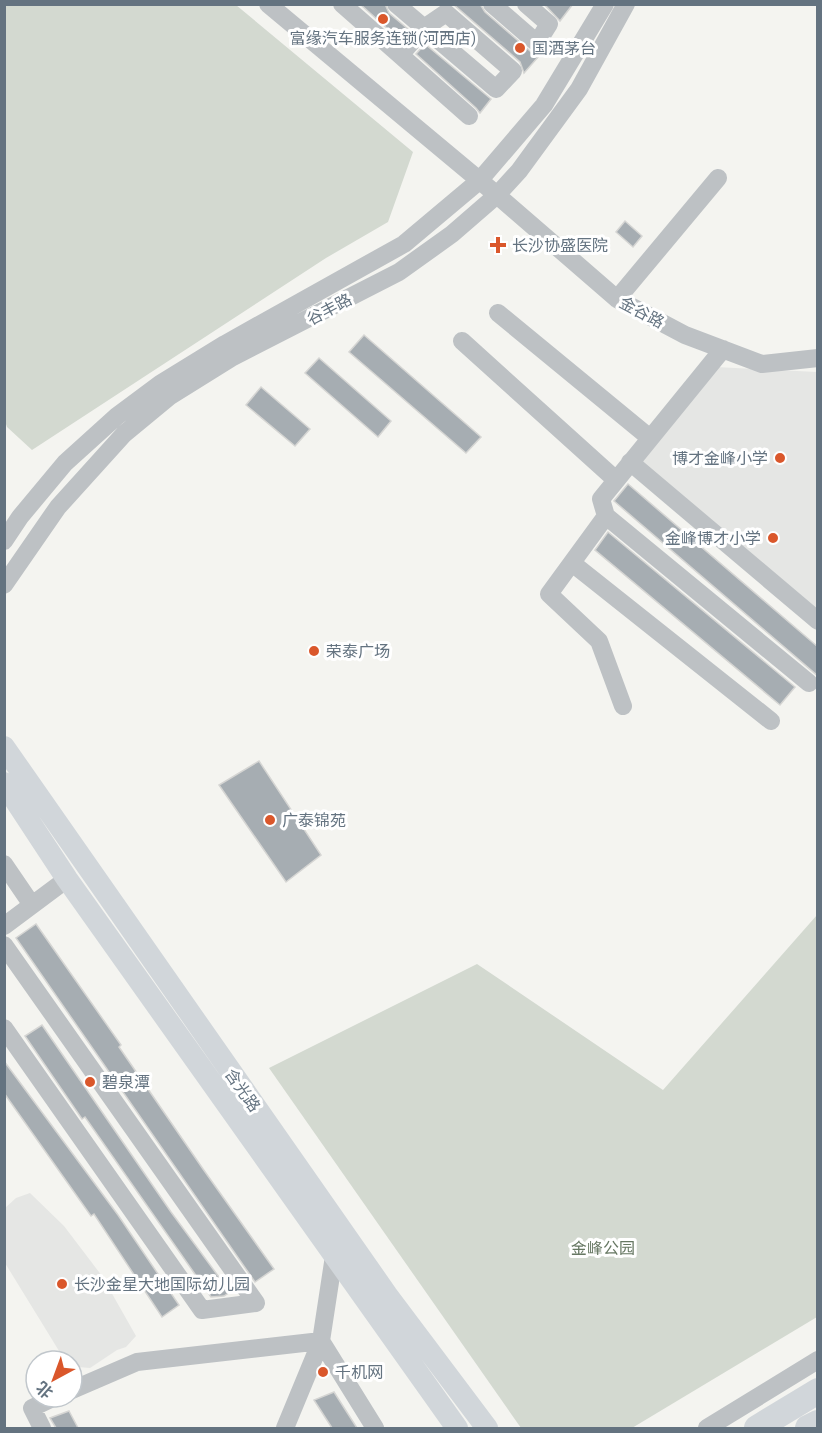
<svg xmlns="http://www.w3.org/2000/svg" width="822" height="1433" font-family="'IBM Plex Sans','Noto Sans SC',sans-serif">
  <rect width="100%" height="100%" fill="#f4f4f0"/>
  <path fill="#e5e6e4" d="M716,367L817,372V615L639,462Z
    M30,1193L64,1226L102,1276L136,1336L126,1347L117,1350L90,1368L78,1367L72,1364V1361L64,1359L5,1263V1208L16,1198Z"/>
  <path fill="#d3d9d0" d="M5,4L236,5L413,152L388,222L326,258L32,450L7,427L5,421Z
    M817,915V1317L632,1428H521L269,1068L477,964L663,1090Z"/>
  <path fill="#a6adb2" stroke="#d5d5d3" stroke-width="1.5" d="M360,4H385L389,13L408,29L399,39Z
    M453,4H480L485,12L530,51L539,56L524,73L520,62Z
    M544,4H573L560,21Z
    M425,44L491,99L480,113L476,108L416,54Z
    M625,221L642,236L633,247L616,232Z
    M364,335L481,437L466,453L349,352Z
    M319,358L391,421L378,437L305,373Z
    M261,387L310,429L295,446L246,405Z
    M628,484L818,647V676L614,501Z
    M608,532L795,687L780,705L595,550Z
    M259,761L321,855L286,882L219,785Z
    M36,924L121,1045L119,1047L203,1169L274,1269L255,1282L16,938Z
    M42,1025L171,1212L230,1292L224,1296L211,1297L85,1117L82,1119L25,1036Z
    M4,1061L118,1215L179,1305L162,1317L94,1214L91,1216L4,1093Z
    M334,1392L357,1428H332L314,1400Z
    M69,1411L78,1428H56L50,1418Z"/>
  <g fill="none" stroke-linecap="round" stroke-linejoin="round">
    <path stroke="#bdc1c4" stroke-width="18" d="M268,4L497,195L617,299L685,335L762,364L818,358
      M342,4L400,55L424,28L446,13L513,71L496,89L396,4
      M492,4L537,43L549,24L526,4
      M400,55L469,116
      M617,299L718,178
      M498,313L650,438
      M462,341L616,480
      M723,349L601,499L606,516L809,683
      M630,462L818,621
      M606,516L549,594L599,641L623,706
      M4,541L20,517L65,463L117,416L160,384L225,344L404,244L479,181L544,105L605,4
      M572,563L771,721
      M4,585L58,507L124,434L170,396L231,358L399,272L452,234L497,195L519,171L579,89L626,4
      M4,864L32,905
      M4,926L67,879
      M4,945L256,1303L202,1310L4,1028
      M321,1341L375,1428
      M72,1390L137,1362L321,1341L334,1256
      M42,1428L32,1408L55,1397
      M285,1428L321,1341
      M707,1428L818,1360"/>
    <path stroke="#d1d6da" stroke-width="22" d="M4,747L387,1295L487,1428
      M4,783L67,879L457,1428"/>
    <path stroke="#d1d6da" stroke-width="26" d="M757,1428L818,1391
      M808,1428L818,1423"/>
  </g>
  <g fill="#da572b" stroke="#fff" stroke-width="2">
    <circle cx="383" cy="19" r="6"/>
    <circle cx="520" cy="48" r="6"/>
    <path d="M495 236h6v6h6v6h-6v6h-6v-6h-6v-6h6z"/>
    <circle cx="780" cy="458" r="6"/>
    <circle cx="773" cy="538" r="6"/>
    <circle cx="314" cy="651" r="6"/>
    <circle cx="270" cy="820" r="6"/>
    <circle cx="90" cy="1082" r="6"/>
    <circle cx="62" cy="1284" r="6"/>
    <circle cx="323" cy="1372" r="6"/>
  </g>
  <g text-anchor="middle" stroke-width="6" stroke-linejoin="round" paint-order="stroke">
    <g font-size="16" fill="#647380" stroke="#fff" text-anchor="start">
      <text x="383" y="44" text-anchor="middle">富缘汽车服务连锁(河西店)</text>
      <text x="532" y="54">国酒茅台</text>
      <text x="512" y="251">长沙协盛医院</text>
      <text x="768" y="464" text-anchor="end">博才金峰小学</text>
      <text x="761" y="544" text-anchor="end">金峰博才小学</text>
      <text x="326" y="657">荣泰广场</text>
      <text x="282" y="826">广泰锦苑</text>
      <text x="102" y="1088">碧泉潭</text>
      <text x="74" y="1290">长沙金星大地国际幼儿园</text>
      <text x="335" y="1378">千机网</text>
    </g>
    <g font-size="16" fill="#647380" stroke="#fff">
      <text transform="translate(329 309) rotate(-28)" y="6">谷丰路</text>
      <text transform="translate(642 312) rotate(28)" y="6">金谷路</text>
      <text transform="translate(243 1090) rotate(55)" y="6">含光路</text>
    </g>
    <g font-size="16" fill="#677863" stroke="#fff">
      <text x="603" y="1254">金峰公园</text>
    </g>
  </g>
  <rect width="822" height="1433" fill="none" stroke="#647380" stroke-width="12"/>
  <g transform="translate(54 1379) rotate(221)"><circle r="28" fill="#ffffff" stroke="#c1c7cc" stroke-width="1.5"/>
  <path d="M0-4.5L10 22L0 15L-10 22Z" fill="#da572b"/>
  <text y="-9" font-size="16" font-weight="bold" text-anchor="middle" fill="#647380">北</text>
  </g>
</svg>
